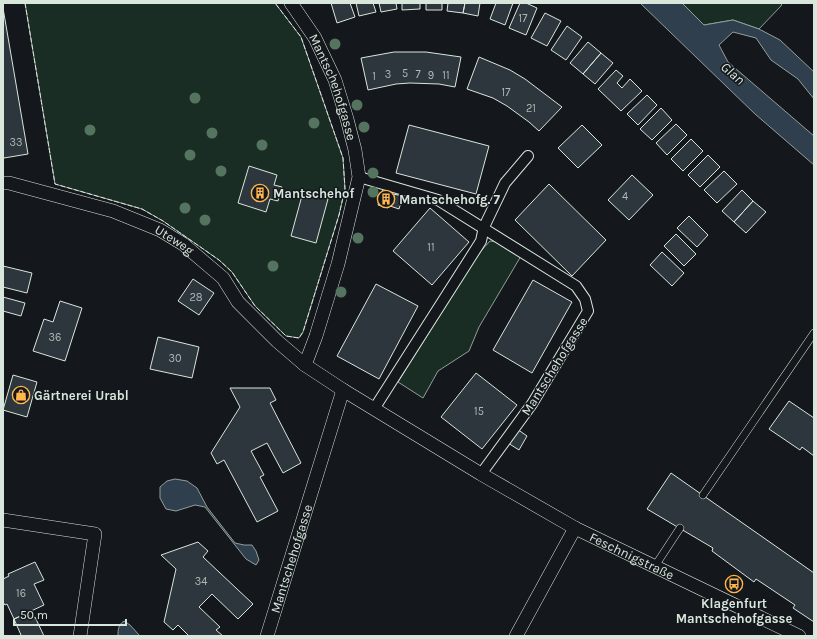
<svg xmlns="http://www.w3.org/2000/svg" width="817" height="639" font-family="Karla,sans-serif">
  <rect width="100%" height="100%" fill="#14181c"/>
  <path fill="#1a2d24" stroke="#939e99" d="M25,3H275L301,37L343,158L345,189L339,215L303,332L299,338L286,336L255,306L232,272L219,260L163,221L142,209L55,184Z
    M682,3H782L781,6L759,29L733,20L704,25Z
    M490,241L499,242L521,256L479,327L469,351L438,371L423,398L398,382L479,253Z"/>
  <path fill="#2f3f4d" stroke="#939e99" d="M640,3H682L704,25L733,20L759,29L780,40L814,72V99L798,79L771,60L756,38L733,32L719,45L728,62L814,136V165L755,114Z
    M175,479L187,481L197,488L207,507L235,543L244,545H252L256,551L259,560L256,565L246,559L205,507L195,505L176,511L166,509L160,498V487L167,481Z
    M124,621L130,625L140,636H118C118,630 118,625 124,621Z"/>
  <path fill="#2c363c" stroke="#d8e6dc" d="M331,3H350L355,17L337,23Z
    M356,3H373L376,12L359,16Z
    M379,3H396L397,9L381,12Z
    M402,3H420V9L402,10Z
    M426,3H442V10H426Z
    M448,3H465L463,13L447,11Z
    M465,3H480L478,16L463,13Z
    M496,3H513L505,25L490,19Z
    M520,3H526L537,8L526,35L509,28Z
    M3,8L28,154L4,158L3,156Z
    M545,13L561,21L547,46L531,38Z
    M567,26L582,37L566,60L551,50Z
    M588,42L601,53L583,74L570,63Z
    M394,52H426L461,57L455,87L439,84L410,83L396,84L368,90L361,58Z
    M601,53L613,63L595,84L583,74Z
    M479,57L510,70L525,79L562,107L539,131L529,122L507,106L493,98L467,89Z
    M616,70L623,76L617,83L622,88L630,79L642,91L621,111L598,89Z
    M647,95L657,105L638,125L627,114Z
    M661,108L672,120L652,140L640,129Z
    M676,124L687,135L667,155L656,143Z
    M409,125L489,146L476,194L396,173Z
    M582,125L602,145L578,168L558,148Z
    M691,139L703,151L683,171L671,159Z
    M708,155L720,167L700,187L688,175Z
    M249,166L277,175L274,185L282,187L278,201L270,199L266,212L238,203Z
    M724,171L737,184L717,203L704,190Z
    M632,175L653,195L629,220L608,200Z
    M549,184L606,240L572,276L515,220Z
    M383,189L393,192L388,208L378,205Z
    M742,190L753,201L734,222L722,211Z
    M303,192L328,199L316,243L291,236Z
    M393,194L403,196L399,209L390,206Z
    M753,201L766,212L746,233L734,222Z
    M430,208L469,242L432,285L393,251Z
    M689,216L708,235L697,247L677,228Z
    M676,234L696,254L684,266L664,246Z
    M662,252L684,273L672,286L650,265Z
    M3,266L32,273L27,293L3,287Z
    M193,279L214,293L199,315L178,301Z
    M533,280L572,302L532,373L493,350Z
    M376,284L418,306L379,379L337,356Z
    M3,297L25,303L21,316L3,311Z
    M60,301L82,308L65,361L33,351L44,319L53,322Z
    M158,337L199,347L192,378L150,369Z
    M476,373L517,405L482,449L441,417Z
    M13,375L37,382L27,417L3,410Z
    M230,388H270L276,400L270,403L301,463L283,473L267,443L251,451L264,475L260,477L278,511L257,522L224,460L217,464L211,453L240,407Z
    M789,401L814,418V456L802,447L800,450L769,429Z
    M517,429L527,436L519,450L508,443Z
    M671,473L814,573V622L793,608L795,605L756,579L754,582L712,551L713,548L647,509Z
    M198,542L208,551L203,557L253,604L238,619L212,594L199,607L220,627L216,630L223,636H189L178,625L173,630L164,622L176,569L161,555Z
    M35,562L44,580L34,584L44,605L14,619L7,604L5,605L3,602V579L9,576L8,574Z
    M28,613L31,619L35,617L44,636H19L21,635L14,619Z"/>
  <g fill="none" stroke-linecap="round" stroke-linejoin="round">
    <defs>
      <path id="service" d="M703,495L814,333
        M655,566L680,528"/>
      <path id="pedestrian" d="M359,177L438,200L576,286L585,299L588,311L532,404L481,474
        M374,409L481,241L484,227L505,183L528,156"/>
      <g id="minor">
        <path id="s1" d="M291,3L315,38L335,80L347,119L355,150L359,177L338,264L316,336L305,365"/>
        <path id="s2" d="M3,183H9L113,211L160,230L183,244L223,278L238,302L277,341L305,365L343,390L481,474L575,528L799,636"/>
        <path d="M3,520L95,534L80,636"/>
        <path id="s3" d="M267,636L343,390"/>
        <path d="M516,636L575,528"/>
      </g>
    </defs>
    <use href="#service" stroke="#d8e6dc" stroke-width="8"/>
    <use href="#pedestrian" stroke="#d8e6dc" stroke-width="12"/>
    <use href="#minor" stroke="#d8e6dc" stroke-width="14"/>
    <use href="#service" stroke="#14181c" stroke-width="7"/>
    <use href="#pedestrian" stroke="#14181c" stroke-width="10"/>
    <use href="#minor" stroke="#14181c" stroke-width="13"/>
    <path stroke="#d8e6dc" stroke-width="1" stroke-dasharray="5 2" stroke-linecap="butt" d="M25,3L55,184L142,209L163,221L219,260L232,272L255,306L286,336L299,338L303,332L339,215L345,189L343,158L301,37L275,3"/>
  </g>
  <g fill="#55745f">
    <circle cx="335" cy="44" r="5.5"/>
    <circle cx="195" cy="98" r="5.5"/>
    <circle cx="357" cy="105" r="5.5"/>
    <circle cx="314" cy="123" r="5.5"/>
    <circle cx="364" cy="127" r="5.5"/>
    <circle cx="90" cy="130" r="5.5"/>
    <circle cx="212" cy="133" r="5.5"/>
    <circle cx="262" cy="145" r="5.5"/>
    <circle cx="190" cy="155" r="5.5"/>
    <circle cx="221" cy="171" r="5.5"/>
    <circle cx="373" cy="173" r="5.5"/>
    <circle cx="373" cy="192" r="5.5"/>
    <circle cx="185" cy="208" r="5.5"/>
    <circle cx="205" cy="220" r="5.5"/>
    <circle cx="358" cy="238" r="5.5"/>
    <circle cx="273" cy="266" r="5.5"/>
    <circle cx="341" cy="292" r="5.5"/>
  </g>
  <defs>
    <symbol id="building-ring" viewBox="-11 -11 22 22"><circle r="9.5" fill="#14181c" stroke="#ffb74d" stroke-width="1.5"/><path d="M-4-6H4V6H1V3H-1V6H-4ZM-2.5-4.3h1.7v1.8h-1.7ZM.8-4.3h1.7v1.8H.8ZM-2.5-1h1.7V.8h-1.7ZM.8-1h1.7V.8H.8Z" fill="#ffb74d"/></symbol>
    <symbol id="shop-ring" viewBox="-11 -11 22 22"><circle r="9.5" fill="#14181c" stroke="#ffb74d" stroke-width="1.5"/><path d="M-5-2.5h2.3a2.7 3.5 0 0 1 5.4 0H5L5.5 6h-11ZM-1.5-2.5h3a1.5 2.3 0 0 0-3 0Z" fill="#ffb74d"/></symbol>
    <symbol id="bus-ring" viewBox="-11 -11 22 22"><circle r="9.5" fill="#14181c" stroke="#ffb74d" stroke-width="1.5"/><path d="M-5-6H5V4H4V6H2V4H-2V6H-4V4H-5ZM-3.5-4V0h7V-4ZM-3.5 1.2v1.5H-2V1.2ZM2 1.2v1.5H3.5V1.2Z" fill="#ffb74d"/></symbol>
  </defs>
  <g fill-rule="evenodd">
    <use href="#building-ring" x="250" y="183" width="20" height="20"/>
    <use href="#building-ring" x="376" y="189" width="20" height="20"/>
    <use href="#shop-ring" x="11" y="385" width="20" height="20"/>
    <use href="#bus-ring" x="724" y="574" width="20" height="20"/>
  </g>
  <g text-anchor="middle" stroke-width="3" stroke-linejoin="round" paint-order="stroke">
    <g font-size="11" fill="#adbab4">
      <text x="523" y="22">17</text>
      <text x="405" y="77">5</text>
      <text x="388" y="78">3</text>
      <text x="418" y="78">7</text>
      <text x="431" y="79">9</text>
      <text x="446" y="79">11</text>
      <text x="374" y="80">1</text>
      <text x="506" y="96">17</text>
      <text x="531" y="112">21</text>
      <text x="16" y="146">33</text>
      <text x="625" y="200">4</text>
      <text x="431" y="251">11</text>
      <text x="196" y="301">28</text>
      <text x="55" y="341">36</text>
      <text x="175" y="362">30</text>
      <text x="479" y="415">15</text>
      <text x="201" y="585">34</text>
      <text x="21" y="597">16</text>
    </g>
    <g font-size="13" fill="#d8e6dc" stroke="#14181c">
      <text dy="5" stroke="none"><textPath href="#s1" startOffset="95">Mantschehofgasse</textPath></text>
      <text dy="5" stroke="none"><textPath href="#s2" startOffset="182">Uteweg</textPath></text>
      <text transform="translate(554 366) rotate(-58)" y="5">Mantschehofgasse</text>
      <text dy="5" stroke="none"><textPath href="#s2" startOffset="743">Feschnigstraße</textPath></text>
      <text dy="5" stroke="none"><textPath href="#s3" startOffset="81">Mantschehofgasse</textPath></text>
    </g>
    <g font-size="13" font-weight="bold" fill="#d8e6dc" stroke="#14181c" text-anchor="start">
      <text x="273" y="198">Mantschehof</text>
      <text x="399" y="204">Mantschehofg. 7</text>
      <text x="34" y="400">Gärtnerei Urabl</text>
      <text x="734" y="608" text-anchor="middle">Klagenfurt<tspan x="734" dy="15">Mantschehofgasse</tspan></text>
    </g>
    <g font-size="14" font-style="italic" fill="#d8e6dc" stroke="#14181c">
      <text transform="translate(733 73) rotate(41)" y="5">Glan</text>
    </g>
  </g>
  <rect width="817" height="639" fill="none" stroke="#d8e6dc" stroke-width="8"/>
  <path d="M14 619v6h112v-6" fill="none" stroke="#d8e6dc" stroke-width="2"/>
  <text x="20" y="619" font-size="12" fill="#d8e6dc" stroke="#14181c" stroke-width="3" paint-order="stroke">50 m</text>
</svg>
